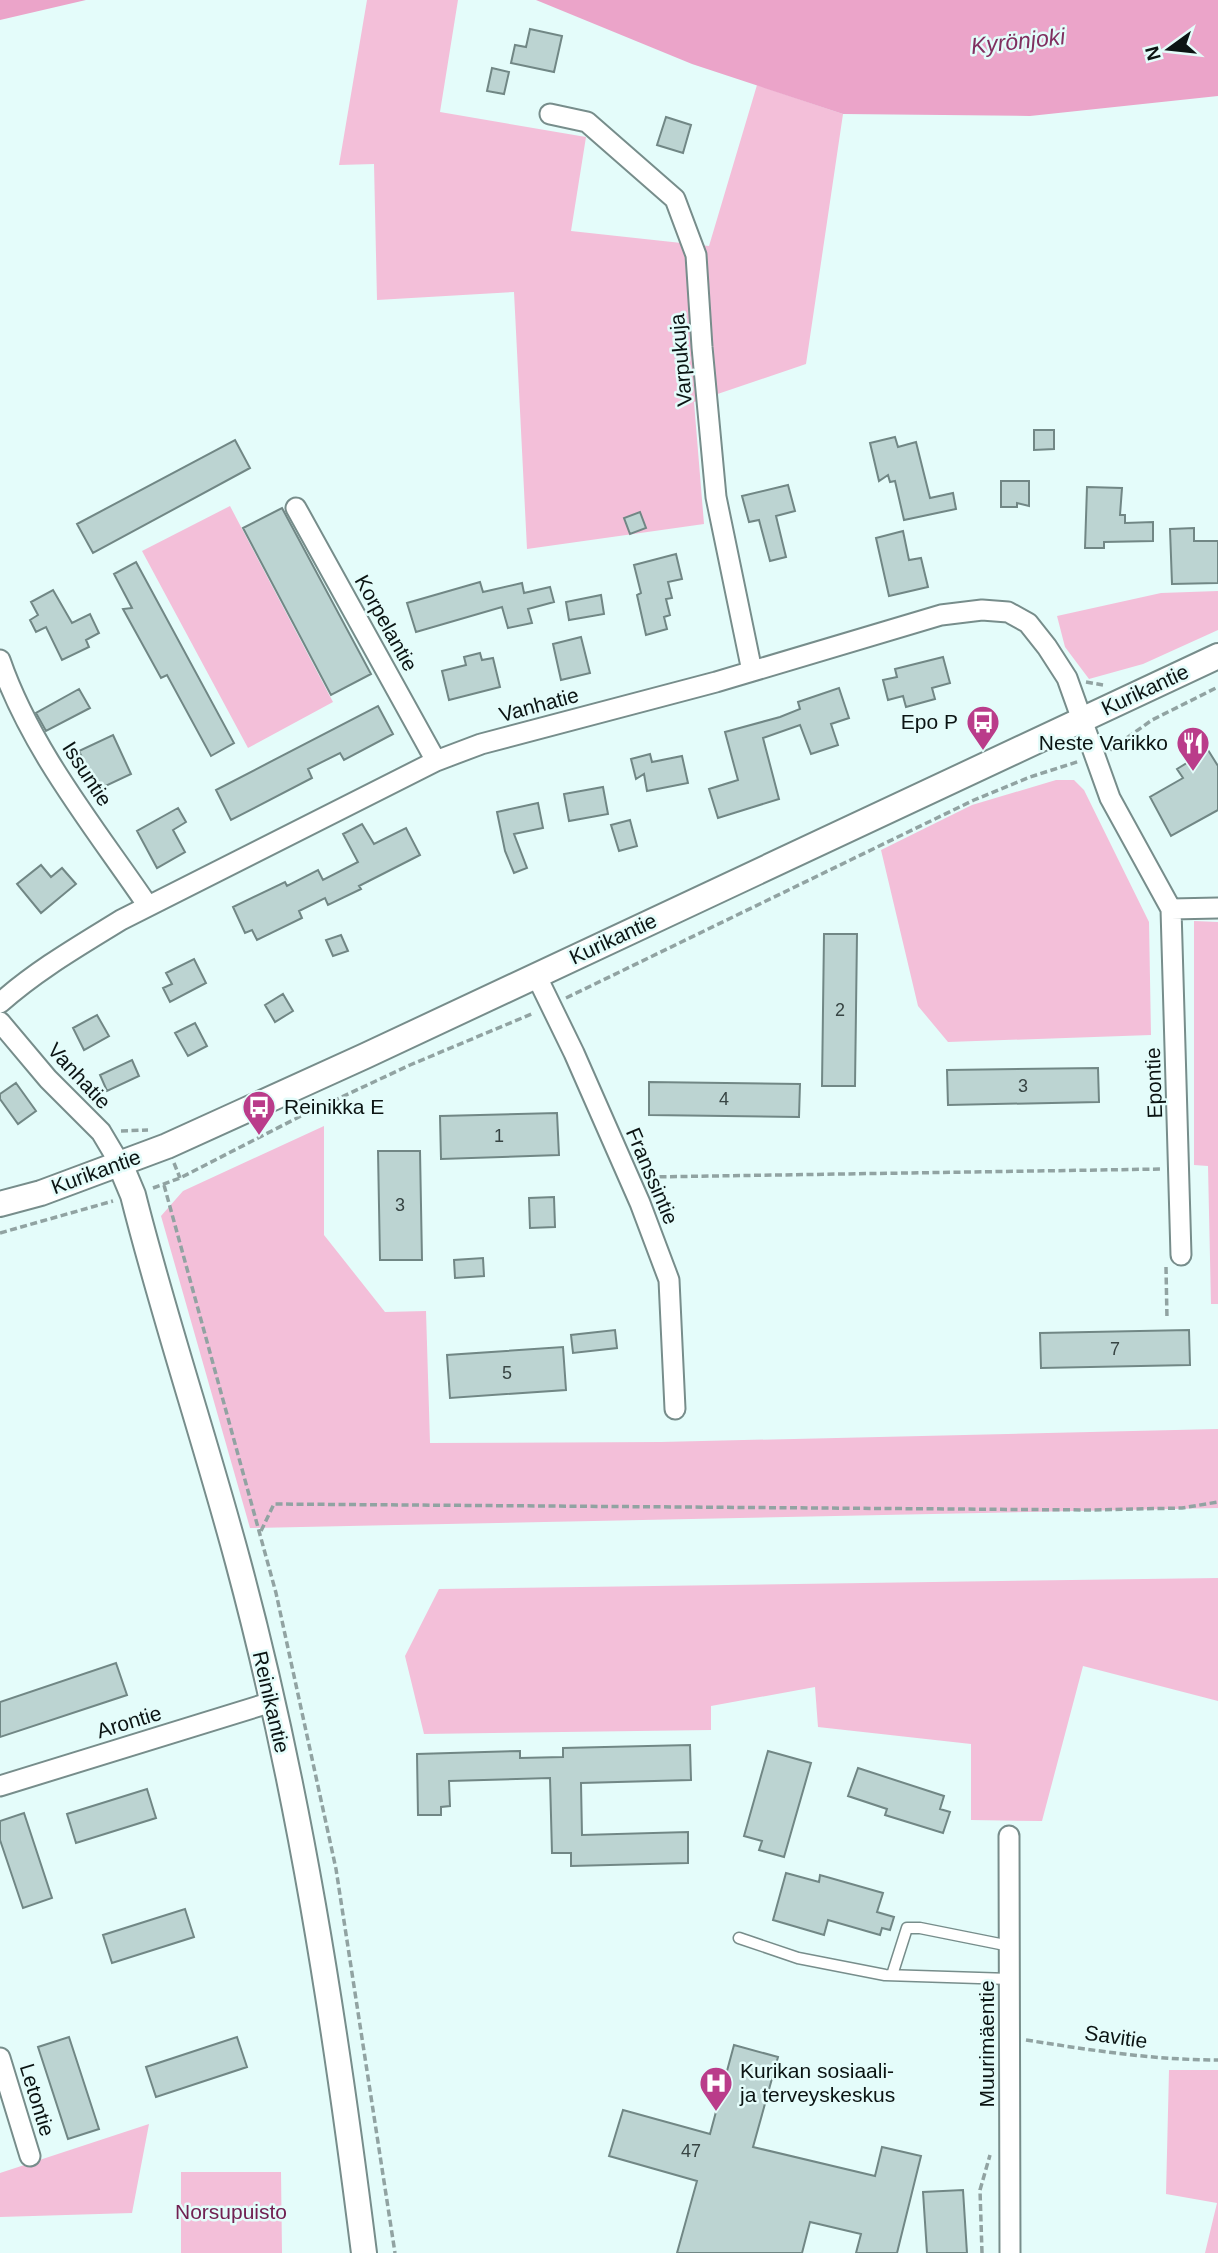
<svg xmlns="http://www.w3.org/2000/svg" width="1218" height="2253" font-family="Helvetica,sans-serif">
  <rect width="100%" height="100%" fill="#e4fcfa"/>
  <path fill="#f3bfd9" d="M367,0H458L440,112L586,137L571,231L709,246L757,85L843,114L806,364L694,402L704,524L527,549L514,292L377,300L374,164L339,165Z
    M230,506L333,702L248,748L142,551Z
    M1218,591V630L1143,664L1089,679L1065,647L1057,616L1161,593Z
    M1056,780H1074L1084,790L1149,922L1151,1035L948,1042L918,1006L881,850L972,805Z
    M1194,921L1218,922V1304H1211L1208,1166L1194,1165Z
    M324,1126V1235L385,1312L426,1311L430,1443L661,1442L1218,1429V1508L250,1528L161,1216L183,1191Z
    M1218,1578V1701L1083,1666L1042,1821L971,1820V1744L818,1727L815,1687L711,1706V1730L424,1734L405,1656L439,1589Z
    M1169,2070H1218V2253H1205L1217,2203L1166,2194Z
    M149,2124L132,2213L0,2217V2173Z
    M181,2172H281L282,2253H181Z"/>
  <path fill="#eba4c9" d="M0,0H86L0,20Z
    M536,0H1218V96L1030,116L843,114L692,64Z"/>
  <path fill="#bcd4d2" stroke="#718785" stroke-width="2" d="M530,29L562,36L554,72L511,63L515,45L526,47Z
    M492,68L509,72L504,94L487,91Z
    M666,117L691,125L683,153L657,145Z
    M1034,430H1054V449L1034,450Z
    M895,437L898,447L916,442L930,498L953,493L956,509L904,520L895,481L890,482L888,475L879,481L870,443Z
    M235,440L250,468L93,553L77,524Z
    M1001,481H1029V506L1017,503V507H1001Z
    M788,485L795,511L776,516L786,557L770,561L759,520L749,522L742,496Z
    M1087,487L1122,488L1120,515H1125V523L1153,522V541L1104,542V548H1085Z
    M282,508L371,674L331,695L243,528Z
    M640,512L646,528L630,534L624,518Z
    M1194,528V541H1218V583L1172,584L1170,529Z
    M903,531L909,560L921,558L928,587L889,596L876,538Z
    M676,554L682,579L668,582L672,598L666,599L670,615L664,617L667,629L646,635L637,595L641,593L634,565Z
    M136,562L234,743L211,756L167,675L161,678L123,609L132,608L114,574Z
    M480,582L483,592L522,583L524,593L550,587L554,602L528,609L532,623L508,628L502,607L416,632L407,603Z
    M53,590L72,623L90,614L99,633L86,640L89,647L62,660L46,627L36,632L30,620L38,615L31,602Z
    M601,595L604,614L569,620L566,602Z
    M581,637L590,673L561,680L553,644Z
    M480,653L482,660L493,658L500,687L449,700L442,671L466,665L464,657Z
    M943,657L950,683L932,688L935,699L906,707L903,696L888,700L883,680L897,677L895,669Z
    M839,688L849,718L831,724L838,745L811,754L800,725L763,738L779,799L718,818L709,789L738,780L725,732L780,717L800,709L798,702Z
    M79,689L90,708L46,731L36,713Z
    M378,706L393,734L344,760L340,753L308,769L312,778L231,820L216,790Z
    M113,735L131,774L97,790L79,751Z
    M1208,750L1218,766V810L1171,836L1150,797L1183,778L1177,769Z
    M650,754L652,762L682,756L688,783L647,791L644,774L636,779L631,759Z
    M603,787L608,814L569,821L564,794Z
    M538,803L543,828L514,834L527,868L514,873L505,851L497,812Z
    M178,808L186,822L173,830L185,852L157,868L137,831Z
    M630,820L637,846L619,851L611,825Z
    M362,824L374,844L406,828L420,855L359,886L361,889L328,905L325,898L299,911L302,918L257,940L252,930L245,933L233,907L285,882L287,886L318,870L323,880L358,862L343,834Z
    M41,865L51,877L62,868L76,884L41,913L17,884Z
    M824,934H857L855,1086H822Z
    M341,935L348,951L333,956L326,940Z
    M194,959L206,983L170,1002L163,988L172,984L166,973Z
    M283,994L293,1011L275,1022L265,1005Z
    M97,1015L109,1036L84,1050L73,1028Z
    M195,1023L207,1046L188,1056L175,1033Z
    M132,1060L139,1076L107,1091L100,1075Z
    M1098,1068L1099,1102L948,1105L947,1070Z
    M649,1082L800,1084L799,1117L649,1115Z
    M16,1083L36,1111L18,1124L0,1099V1094Z
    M557,1113L559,1155L441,1159L440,1116Z
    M378,1151H420L422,1260H380Z
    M554,1197L555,1227L530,1228L529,1198Z
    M483,1258L484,1276L455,1278L454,1260Z
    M615,1330L617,1348L573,1353L571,1335Z
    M1189,1330L1190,1365L1041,1368L1040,1333Z
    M563,1347L566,1390L450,1398L447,1355Z
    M116,1663L127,1695L0,1737V1702Z
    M690,1745L691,1780L581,1783L582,1835L688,1832V1863L571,1866V1853H552L550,1778L449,1781L450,1806L441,1807V1815H418L417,1754L520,1751V1758L563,1757V1748Z
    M768,1751L811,1763L784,1857L759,1850L762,1841L744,1836Z
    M858,1768L944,1796L940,1809L950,1812L943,1833L885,1815L887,1809L848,1796Z
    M147,1789L156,1818L76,1843L67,1814Z
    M24,1813L52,1898L23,1908L0,1840V1821Z
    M786,1873L819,1882L820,1875L883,1893L877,1912L894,1917L890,1930L882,1928L880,1935L828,1920L824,1935L773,1920Z
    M185,1909L194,1937L112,1963L103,1935Z
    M69,2037L99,2129L68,2139L38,2047Z
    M237,2037L247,2067L156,2097L146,2067Z
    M734,2045L778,2057L753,2147L875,2176L882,2147L921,2156L897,2253H856L861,2234L810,2222L802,2253H677L697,2181L609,2156L623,2110L710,2134Z
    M963,2190L967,2253H927L923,2192Z"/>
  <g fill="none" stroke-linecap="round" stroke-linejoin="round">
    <defs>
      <path id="service" d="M739,1938L798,1958L885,1975L1010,1979
        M892,1975L907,1928H920L1010,1946"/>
      <path id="minor" d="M550,114L587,122L675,199L696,255L702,347L716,497L752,671
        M296,508L436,761
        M0,660C31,750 95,828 148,906
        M1171,909L1218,908
        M536,975L574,1053L640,1203L669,1280L675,1409
        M0,1003C37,970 79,946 121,920L436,761L481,744L716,682L941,615L982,610L1008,612L1028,623L1047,647L1067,678L1110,798L1171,909L1181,1255
        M0,1022L48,1079L101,1132L120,1164
        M0,1786L272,1702
        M1009,1836L1010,2253
        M0,2058L30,2156"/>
      <path id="tertiary" d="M120,1164L133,1195C164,1318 205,1439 238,1562C299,1788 335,2021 364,2253
        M0,1204L41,1193L167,1146L365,1056L1218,656"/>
    </defs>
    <use href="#service" stroke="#778d8b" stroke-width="13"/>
    <use href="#minor" stroke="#778d8b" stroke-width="23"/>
    <use href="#tertiary" stroke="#778d8b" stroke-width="28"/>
    <path stroke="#91a3a2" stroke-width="3.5" stroke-dasharray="7 3.5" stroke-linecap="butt" d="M1086,682L1103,685
      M1110,750L1152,720L1218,687
      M566,998L974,800L1030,777L1080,761
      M121,1131L148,1130
      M174,1163L180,1178
      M649,1177L1163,1169
      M164,1185L276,1593L336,1869L395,2253
      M153,1188L180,1178L299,1117L410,1065L534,1013
      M0,1233L113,1201
      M1166,1267L1167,1319
      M261,1531L274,1504L1091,1510L1182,1508L1218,1502
      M1026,2040C1090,2050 1153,2060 1218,2060
      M982,2253L980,2190L990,2155"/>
    <use href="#service" stroke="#fff" stroke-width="10"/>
    <use href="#minor" stroke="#fff" stroke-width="19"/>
    <use href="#tertiary" stroke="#fff" stroke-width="24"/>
  </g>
  <defs>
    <symbol id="bus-pin" viewBox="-11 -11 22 30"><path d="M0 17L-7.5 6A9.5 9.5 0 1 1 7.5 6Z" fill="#ba3c8a" stroke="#e4fcfa"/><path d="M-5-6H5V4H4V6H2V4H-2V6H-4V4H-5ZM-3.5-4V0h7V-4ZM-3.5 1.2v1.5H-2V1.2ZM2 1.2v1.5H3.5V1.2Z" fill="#fff"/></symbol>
    <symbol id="restaurant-pin" viewBox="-11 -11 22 30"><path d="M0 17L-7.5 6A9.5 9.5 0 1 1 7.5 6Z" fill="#ba3c8a" stroke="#e4fcfa"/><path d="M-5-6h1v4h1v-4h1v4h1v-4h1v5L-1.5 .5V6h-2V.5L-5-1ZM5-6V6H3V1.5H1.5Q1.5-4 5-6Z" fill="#fff"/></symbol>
    <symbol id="hospital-pin" viewBox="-11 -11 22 30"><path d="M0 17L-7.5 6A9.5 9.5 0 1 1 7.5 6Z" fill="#ba3c8a" stroke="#e4fcfa"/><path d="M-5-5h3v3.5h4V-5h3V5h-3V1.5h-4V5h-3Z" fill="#fff"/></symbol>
  </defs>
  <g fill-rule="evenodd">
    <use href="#bus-pin" x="964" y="703" width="38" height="52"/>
    <use href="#restaurant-pin" x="1174" y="724" width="38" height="52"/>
    <use href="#bus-pin" x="240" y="1088" width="38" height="52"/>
    <use href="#hospital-pin" x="697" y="2064" width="38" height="52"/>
  </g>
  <g text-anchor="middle" stroke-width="5" stroke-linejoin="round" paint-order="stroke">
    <g font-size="18" fill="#374443">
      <text x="840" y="1016">2</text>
      <text x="1023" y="1092">3</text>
      <text x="724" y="1105">4</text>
      <text x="499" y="1142">1</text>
      <text x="400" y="1211">3</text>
      <text x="1115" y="1355">7</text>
      <text x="507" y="1379">5</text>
      <text x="691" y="2157">47</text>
    </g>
    <g font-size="21" fill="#0b1413" stroke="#e4fcfa">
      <text transform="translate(681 360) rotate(-95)" y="7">Varpukuja</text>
      <text transform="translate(386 623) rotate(61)" y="7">Korpelantie</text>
      <text transform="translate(1145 690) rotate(-25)" y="7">Kurikantie</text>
      <text transform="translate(539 705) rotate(-15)" y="7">Vanhatie</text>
      <text transform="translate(87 774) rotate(57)" y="7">Issuntie</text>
      <text transform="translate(613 939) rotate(-25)" y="7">Kurikantie</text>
      <text transform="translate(79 1076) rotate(47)" y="7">Vanhatie</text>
      <text transform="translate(1154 1083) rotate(-92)" y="7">Epontie</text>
      <text transform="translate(96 1172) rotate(-20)" y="7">Kurikantie</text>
      <text transform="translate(652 1176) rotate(67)" y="7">Franssintie</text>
      <text transform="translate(271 1702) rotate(77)" y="7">Reinikantie</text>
      <text transform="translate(129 1722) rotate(-17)" y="7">Arontie</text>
      <text transform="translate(1116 2037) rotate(8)" y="7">Savitie</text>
      <text transform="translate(987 2044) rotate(-90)" y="7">Muurimäentie</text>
      <text transform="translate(37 2100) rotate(73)" y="7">Letontie</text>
    </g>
    <g font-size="21" fill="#0b1413" stroke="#e4fcfa" text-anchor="end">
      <text x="958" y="729">Epo P</text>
      <text x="1168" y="750">Neste Varikko</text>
      <text x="284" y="1114" text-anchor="start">Reinikka E</text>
      <text x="740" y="2078" text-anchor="start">Kurikan sosiaali-<tspan x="740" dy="24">ja terveyskeskus</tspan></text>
    </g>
    <g font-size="21" fill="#712052" stroke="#e4fcfa">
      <text x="231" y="2219">Norsupuisto</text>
    </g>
    <g font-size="23" font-style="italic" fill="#802f60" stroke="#e4fcfa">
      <text transform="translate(1018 41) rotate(-6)" y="8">Kyrönjoki</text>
    </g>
  </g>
  <g transform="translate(1169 49) rotate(255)" stroke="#e4fcfa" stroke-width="5" paint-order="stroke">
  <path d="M0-5L12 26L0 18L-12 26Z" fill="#0b1413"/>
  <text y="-10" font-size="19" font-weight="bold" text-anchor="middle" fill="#0b1413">N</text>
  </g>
</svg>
